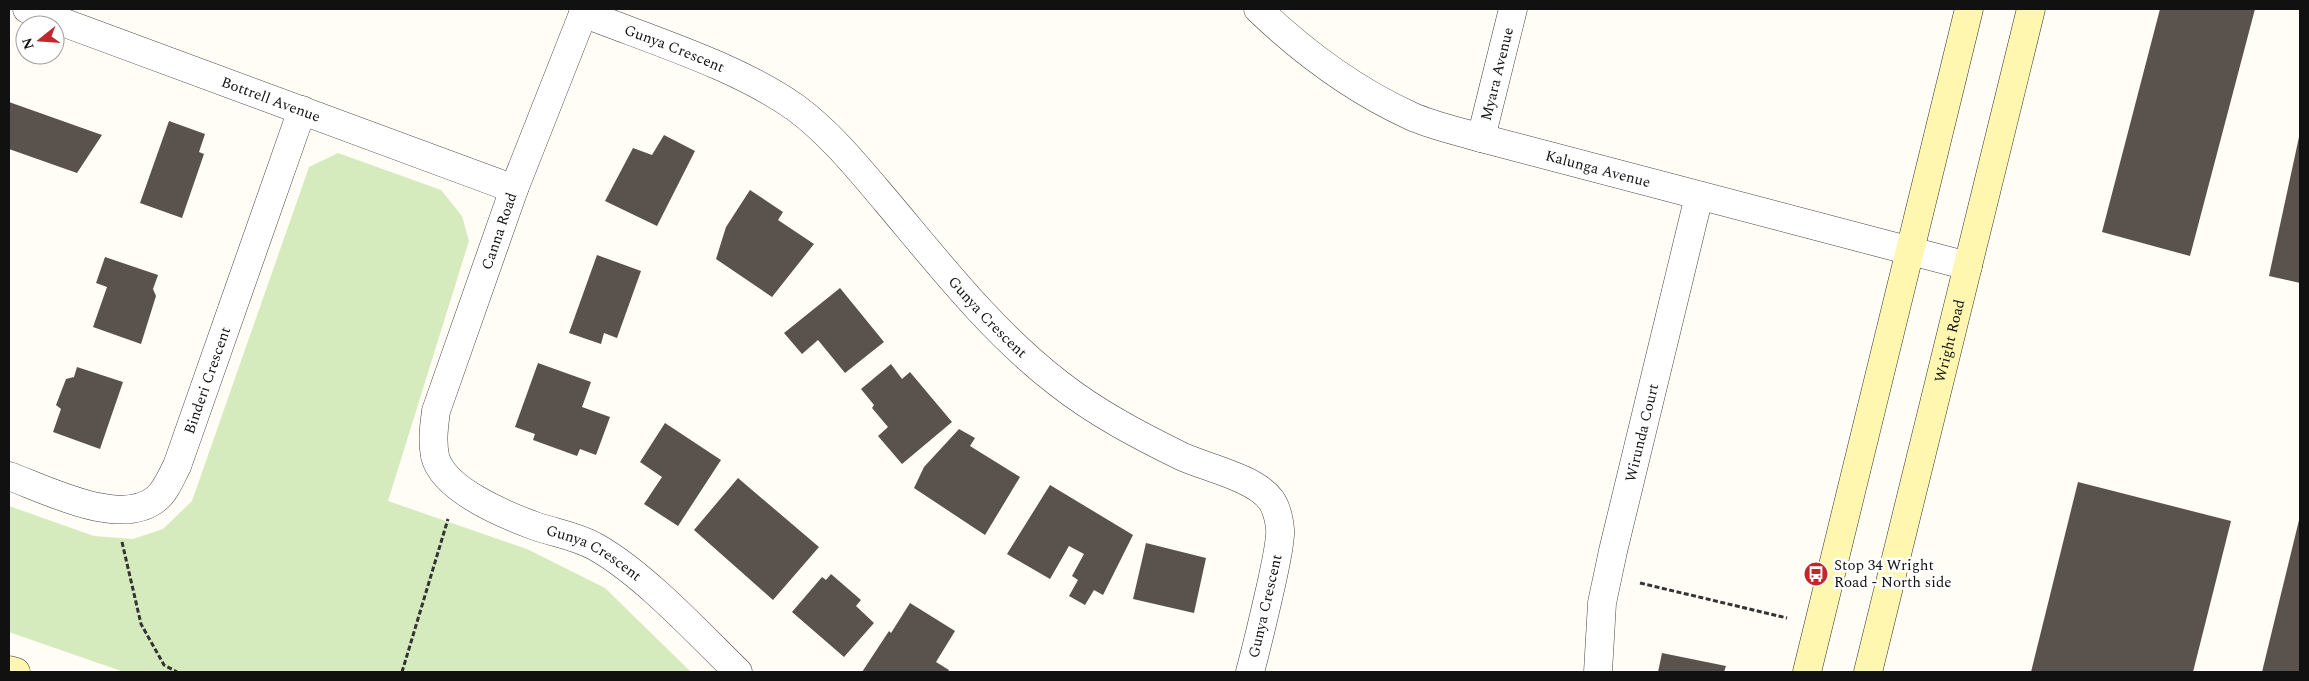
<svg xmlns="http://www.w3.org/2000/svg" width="2309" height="681" font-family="Spectral,serif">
  <rect width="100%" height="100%" fill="#fffdf5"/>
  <path fill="#d5ebbd" d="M338,153L441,190L462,216L469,241L388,501L527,549L605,588L691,672H124L9,632V506L94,536L133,539L163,529L192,501L309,167Z"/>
  <path fill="#5a524d" d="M2160,9H2255L2190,256L2102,232Z
    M9,102L102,135L77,173L9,149Z
    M169,121L205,134L199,152L204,154L182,218L140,203Z
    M664,135L695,151L657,226L605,201L633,148L652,155Z
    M2299,137H2300V283L2269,276Z
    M750,190L783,212L778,220L814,244L772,297L716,259L726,227Z
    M597,255L641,271L617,338L604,333L601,344L569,333Z
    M105,257L158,275L153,289L156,296L141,344L93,327L107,287L96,283Z
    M840,288L884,342L845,373L818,340L802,354L784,333Z
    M538,363L591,382L582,407L610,417L596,455L580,449L577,456L533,440L535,434L515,427Z
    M891,364L902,379L910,372L952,422L902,464L878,436L888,427L872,408L874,405L861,389Z
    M77,367L123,382L100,449L53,432L61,409L56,405L66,379L74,377Z
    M665,423L721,460L678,526L644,504L662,477L640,462Z
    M959,429L975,438L970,446L1020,477L985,535L914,488L924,467Z
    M738,478L819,547L773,600L694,530Z
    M2078,482L2231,521L2193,672H2031Z
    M1050,485L1133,535L1103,595L1094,590L1085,605L1069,596L1078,580L1072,576L1084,554L1069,546L1050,579L1007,554Z
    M2300,516V672H2262Z
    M1146,543L1206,558L1194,613L1133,599Z
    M831,574L861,600L856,606L874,623L844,657L792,612L822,577L826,580Z
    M910,603L955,631L936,662L949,670L948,672H862L889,631L891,633Z
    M1662,653L1726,666L1724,672H1658Z"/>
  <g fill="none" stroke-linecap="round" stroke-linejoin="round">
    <defs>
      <g id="minor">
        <path id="s1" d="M27,9L514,189"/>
        <path id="s2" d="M585,9L514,189L436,411C434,426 432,441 435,456C443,490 505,515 535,526C555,533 577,536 596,547C645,575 697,632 738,672"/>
        <path id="s3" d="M1258,9C1303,52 1354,90 1411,116C1433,126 1458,131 1481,138L1968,266"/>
        <path id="s4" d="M583,13C651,40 737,66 796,108C831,134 859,169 887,202C940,265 992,332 1058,383C1096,413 1140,436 1183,457C1208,468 1255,478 1271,500C1277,508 1281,526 1280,535C1279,550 1275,566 1272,581C1265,612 1258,642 1250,672"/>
        <path id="s5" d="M1481,138L1513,9"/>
        <path id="s6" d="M9,476C47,490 120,528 156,499C166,491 171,477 177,466L302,110"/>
        <path id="s7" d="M1598,672L1602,603L1613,551L1699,196"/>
      </g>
      <g id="secondary">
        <path d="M9,670L16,672"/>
        <path d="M1807,672L1969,9"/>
        <path id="s8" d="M1868,672L2031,9"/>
      </g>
    </defs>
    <use href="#minor" stroke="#444" stroke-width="29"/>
    <use href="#secondary" stroke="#333" stroke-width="29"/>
    <path stroke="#333" stroke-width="3" stroke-dasharray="5 2.5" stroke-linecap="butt" d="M122,542L141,624L164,665L177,672
      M1640,583L1787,618
      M402,672L448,519"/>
    <use href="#minor" stroke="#fff" stroke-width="28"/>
    <use href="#secondary" stroke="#fff6b0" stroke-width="28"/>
  </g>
  <defs>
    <symbol id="bus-disc" viewBox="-11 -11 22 22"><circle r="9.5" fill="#c4262e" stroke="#fff"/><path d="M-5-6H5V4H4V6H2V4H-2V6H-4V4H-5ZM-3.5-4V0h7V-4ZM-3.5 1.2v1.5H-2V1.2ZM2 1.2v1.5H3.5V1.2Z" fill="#fff"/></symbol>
  </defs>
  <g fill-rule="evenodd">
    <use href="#bus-disc" x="1802" y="560" width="28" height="28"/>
  </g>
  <g text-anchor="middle" stroke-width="5" stroke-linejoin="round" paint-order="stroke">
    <g font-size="15" fill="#111" stroke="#fff">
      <text dy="5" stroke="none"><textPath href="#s4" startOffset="98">Gunya Crescent</textPath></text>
      <text dy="5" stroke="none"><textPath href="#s5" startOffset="66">Myara Avenue</textPath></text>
      <text dy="5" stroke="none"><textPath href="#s1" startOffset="260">Bottrell Avenue</textPath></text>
      <text dy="5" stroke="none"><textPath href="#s3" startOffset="382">Kalunga Avenue</textPath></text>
      <text transform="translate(499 231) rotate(-71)" y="5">Canna Road</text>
      <text dy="5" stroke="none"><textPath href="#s4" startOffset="518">Gunya Crescent</textPath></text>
      <text dy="5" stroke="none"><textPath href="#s8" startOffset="341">Wright Road</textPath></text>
      <text dy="5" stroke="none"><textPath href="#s6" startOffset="285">Binderi Crescent</textPath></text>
      <text dy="5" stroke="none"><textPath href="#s7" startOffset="244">Wirunda Court</textPath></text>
      <text dy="5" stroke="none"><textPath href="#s2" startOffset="665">Gunya Crescent</textPath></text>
      <text transform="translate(1265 606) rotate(-77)" y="5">Gunya Crescent</text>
    </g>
    <g font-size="15" fill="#111" stroke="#fff" text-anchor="start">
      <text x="1834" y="570">Stop 34 Wright<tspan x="1834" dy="17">Road - North side</tspan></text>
    </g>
  </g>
  <rect width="2309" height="681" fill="none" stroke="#111111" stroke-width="20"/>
  <g transform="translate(40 40) rotate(253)"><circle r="24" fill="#ffffff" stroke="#a0a0a0"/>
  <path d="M0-4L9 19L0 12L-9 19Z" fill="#c4262e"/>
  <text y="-8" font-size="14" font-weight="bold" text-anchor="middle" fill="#111111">N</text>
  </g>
</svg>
